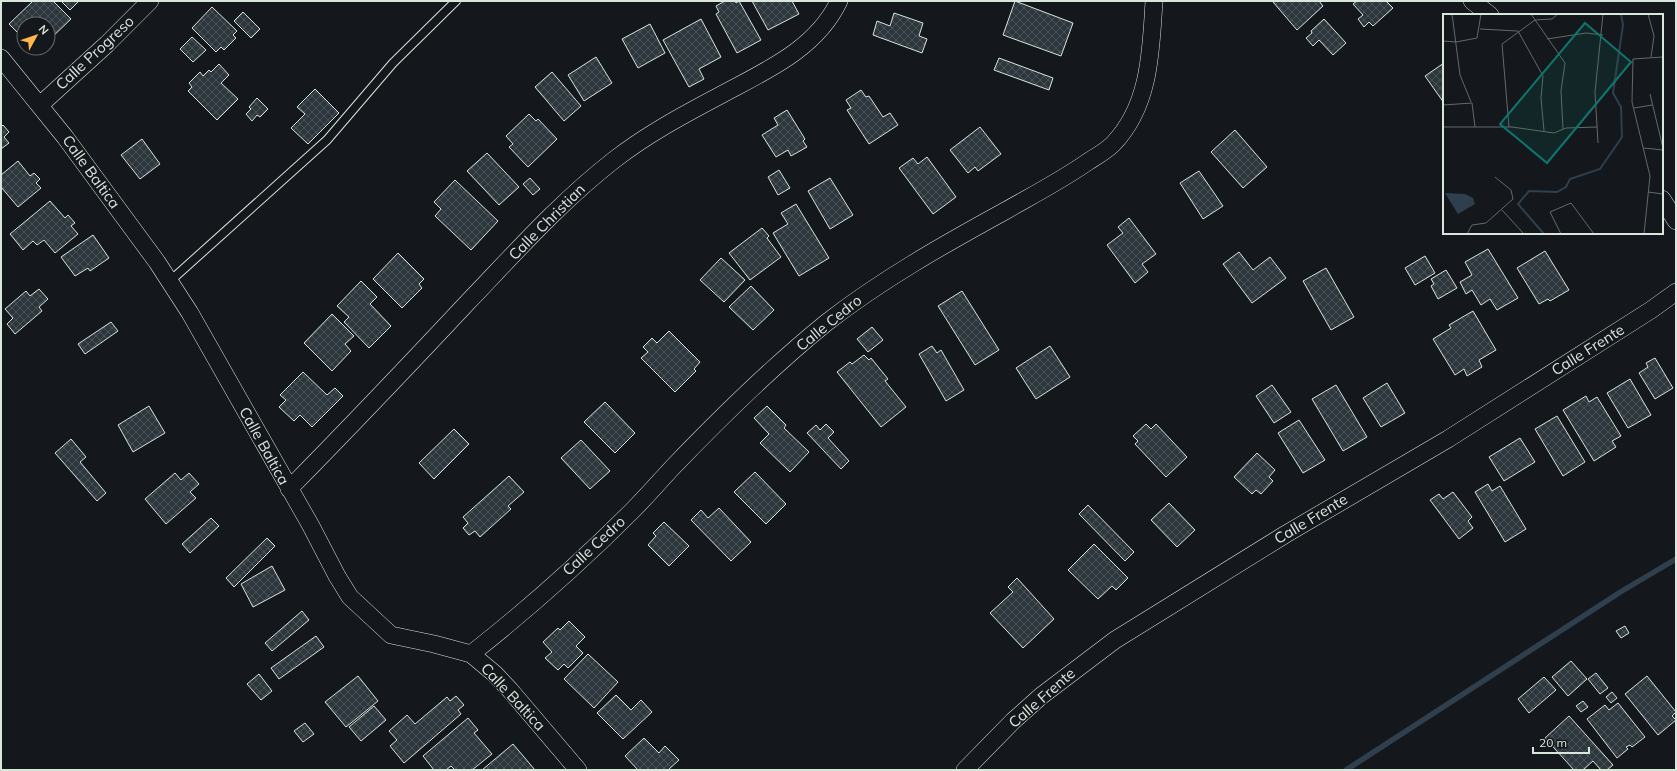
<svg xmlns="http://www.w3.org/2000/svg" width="1677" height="771" font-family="Mulish,sans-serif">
  <defs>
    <pattern id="building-cross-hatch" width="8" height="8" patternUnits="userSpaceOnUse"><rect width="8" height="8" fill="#2c363c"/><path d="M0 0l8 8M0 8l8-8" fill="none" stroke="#4a5358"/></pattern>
  </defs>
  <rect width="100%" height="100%" fill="#14181c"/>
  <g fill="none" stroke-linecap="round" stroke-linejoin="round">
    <path stroke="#2f3f4d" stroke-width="5.5" d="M1346,770L1622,591L1676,559"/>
  </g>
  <path fill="url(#building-cross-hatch)" stroke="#d8e6dc" d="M33,1H53L71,19L48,41V24H24V39L9,24Z
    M61,1H79L70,10Z
    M725,1H735L736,3L739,1L761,40L737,53L716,14L719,12L716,6Z
    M752,1H792L799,14L768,30Z
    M1015,1L1073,23L1061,56L1003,35Z
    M1274,1H1319L1323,6L1297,30L1273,2Z
    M1357,1H1386L1393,8L1373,26L1369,22L1364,27L1358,19L1363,15L1353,4Z
    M212,7L237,31L233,35L236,38L224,50L221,47L216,52L192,28Z
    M243,12L260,29L251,38L234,21Z
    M894,13L923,23L919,36L927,39L922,53L873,35L877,21L890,26Z
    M701,19L721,57L699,69L704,79L689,87L663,40Z
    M1324,19L1346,43L1333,55L1319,40L1313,46L1306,38L1312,33L1311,31Z
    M650,24L665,53L638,68L622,39Z
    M192,37L206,50L193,62L180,49Z
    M596,57L612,83L584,101L568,75Z
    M999,58L1053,78L1049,90L994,70Z
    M1444,63V103L1425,76Z
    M219,64L229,75L221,83L238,99L217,120L188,91L192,87L189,83L200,72L203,76L209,70L211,72Z
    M552,72L581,106L564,121L535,87Z
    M315,89L339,113L308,144L291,128L305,114L297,107Z
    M861,90L866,97L869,96L883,117L890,113L898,125L869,144L847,110L851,108L846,100Z
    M257,98L268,109L260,117L257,115L252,121L246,114L251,109L249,107Z
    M787,110L805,139L803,141L807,147L791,156L788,150L776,157L762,135L778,125L774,118Z
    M529,114L536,121L538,119L557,139L528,167L509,147L513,144L506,136Z
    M3,125L9,132L4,137L9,143L1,149V127Z
    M980,127L1001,154L978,171L975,167L968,173L950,150Z
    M1235,130L1267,167L1243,188L1211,152Z
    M142,139L160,164L140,179L121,155Z
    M487,153L519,187L499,205L467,171Z
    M927,157L956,197L933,214L899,168L913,158L918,164Z
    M18,161L30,176L34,173L40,179L36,183L41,188L18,207L1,187V175Z
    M779,170L790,188L778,195L768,177Z
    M1199,171L1223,206L1203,219L1180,183Z
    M530,178L540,189L533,195L523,184Z
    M830,178L853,215L830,229L808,191Z
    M455,180L498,221L471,250L435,216L441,209L434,202Z
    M50,201L65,218L68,215L75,223L71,226L78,234L55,253L44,240L37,245L33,241L23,250L10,234Z
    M796,204L829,258L799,276L773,233L788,224L781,213Z
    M1129,218L1156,254L1142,264L1148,272L1135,283L1107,245L1123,233L1118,227Z
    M762,228L769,236L767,238L781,257L750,280L729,253Z
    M93,235L109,258L90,271L88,268L75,276L61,257Z
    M1488,249L1518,298L1497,310L1490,299L1481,305L1472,290L1466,294L1460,282L1472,275L1465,262Z
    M1545,251L1569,290L1550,301L1548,299L1539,304L1517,268Z
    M1239,252L1253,270L1270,257L1286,278L1252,303L1223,264Z
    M398,253L424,279L419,284L422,288L402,308L373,279Z
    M1425,256L1435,273L1415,285L1405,268Z
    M721,258L745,280L724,302L700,280Z
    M1326,268L1354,317L1331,330L1303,281Z
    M1446,270L1457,288L1438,299L1431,286L1434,284L1431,279Z
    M361,281L377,297L370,304L391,326L369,348L344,322L349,317L337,306Z
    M751,286L774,310L753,330L729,307Z
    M39,289L48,299L39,307L42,311L15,334L7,324L13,318L5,309L26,291L30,296Z
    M962,291L999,350L975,365L938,306Z
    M1473,311L1496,350L1479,360L1482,367L1467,376L1464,369L1455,375L1433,339L1451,328L1449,325Z
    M332,314L354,336L345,344L351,351L332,371L304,343Z
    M111,322L118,331L85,354L78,344Z
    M872,327L883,340L868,352L857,339Z
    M669,331L700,362L694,369L696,371L675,392L641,358L648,352L643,347L652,338L657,343Z
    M932,346L937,353L941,350L964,390L946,401L919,354Z
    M1050,346L1070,377L1036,399L1016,368Z
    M864,355L869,360L871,358L888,379L885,381L906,407L881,427L837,372L850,362L852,364Z
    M1655,358L1673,388L1655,399L1639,373L1648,367L1646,363Z
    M303,372L327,395L335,388L343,396L312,427L300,415L294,421L279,407L286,400L280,395Z
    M1630,379L1651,415L1628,428L1607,393Z
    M1387,383L1405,413L1381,427L1363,398Z
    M1272,385L1291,412L1274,423L1256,396Z
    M1336,385L1367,437L1343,451L1312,399Z
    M1586,396L1589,402L1597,397L1621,436L1612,441L1616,447L1594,461L1563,410Z
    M605,402L635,433L615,453L584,422Z
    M149,406L165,433L133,452L118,425Z
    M767,406L786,425L784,428L809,452L790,472L760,443L769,434L754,418Z
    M1557,416L1585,462L1563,476L1535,429Z
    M1299,420L1325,460L1303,473L1278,433Z
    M826,424L834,432L828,438L849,461L841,469L807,433L816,425L820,430Z
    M1146,424L1151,429L1156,424L1187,457L1166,477L1135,444L1138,441L1133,436Z
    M454,429L469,444L434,479L419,463Z
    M1520,438L1535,462L1504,481L1489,457Z
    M71,439L86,457L80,462L106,493L97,501L55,453Z
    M581,440L610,471L590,489L561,458Z
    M1257,453L1275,470L1269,477L1273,481L1261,494L1256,490L1252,494L1234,477Z
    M755,472L786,504L766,524L734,492Z
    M175,473L181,480L189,473L199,484L190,492L196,498L166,524L145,499Z
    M509,476L524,492L508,506L511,509L480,537L475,531L469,535L463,528L468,523L463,517Z
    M1488,484L1492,491L1500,486L1526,529L1505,542L1475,492Z
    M1453,492L1472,517L1468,521L1473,528L1459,539L1430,500L1439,494L1443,499Z
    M1169,503L1195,530L1177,547L1151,520Z
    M1088,505L1134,552L1125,561L1079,514Z
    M719,508L751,542L731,561L691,520L701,510L708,518Z
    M211,518L219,526L190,553L182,544Z
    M664,522L689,546L669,566L648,545L656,536L653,533Z
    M267,538L275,546L234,587L226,578Z
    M1094,544L1128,578L1116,590L1112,586L1098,599L1068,570Z
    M272,566L285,590L253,607L241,584Z
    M1017,578L1054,619L1023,648L990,613L1013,592L1008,587Z
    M302,611L309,620L272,651L265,643Z
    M569,621L585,637L576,646L583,653L568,668L564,664L558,670L545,658L552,652L543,642L558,628L560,630Z
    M1625,626L1629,633L1621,638L1616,631Z
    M316,636L324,647L279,679L271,668Z
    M588,654L618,682L594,708L564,679Z
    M1571,661L1587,679L1568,696L1552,677Z
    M1596,673L1608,688L1600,694L1588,679Z
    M259,674L272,691L261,700L247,684Z
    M358,676L378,701L346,727L325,702Z
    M1647,676L1676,712L1672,716L1676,720L1658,735L1625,694Z
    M1544,677L1556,690L1529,713L1518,699Z
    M1612,692L1617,698L1611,703L1606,697Z
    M616,695L631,710L641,700L652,712L623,739L597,713Z
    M456,696L464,705L458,710L461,714L404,763L390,746L397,740L389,731L407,715L415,724L447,697L450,701Z
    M1583,701L1588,707L1581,712L1576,706Z
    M1618,703L1645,737L1632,747L1630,745L1626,747L1628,749L1617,758L1587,719L1605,705L1609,710Z
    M374,706L386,720L361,741L349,727Z
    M1569,716L1613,765L1607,770H1601L1593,761L1583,770H1574L1545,738Z
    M468,718L478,730L474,733L492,754L472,770H455L451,766L446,770H434L423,756Z
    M305,723L314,734L303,742L294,731Z
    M644,738L659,753L665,746L679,760L668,770H638L625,756Z
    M513,744L535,770H482Z"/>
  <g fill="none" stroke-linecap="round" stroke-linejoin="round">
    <defs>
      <path id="lane" d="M169,282L327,140L393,63L456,1"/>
      <path id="street" d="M1472,1L1490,15
        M1,58L65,137L157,262L190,313L311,526L337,576L350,597L391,635L434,644L471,654L495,674L510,690L578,770
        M40,105L107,44L150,1
        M1662,199L1676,221
        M289,489C349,428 408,366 467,303C514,254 560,202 614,160C646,135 683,115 719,96C763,72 816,50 839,1
        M471,654C527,610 581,562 632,511C646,497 659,482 672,468C719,419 773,366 826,323C881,280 943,245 1005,211C1033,195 1062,180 1089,161C1097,156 1106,151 1113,144C1150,106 1151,51 1154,1
        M965,770L1013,721L1041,696L1115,640L1286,534L1448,439L1651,310L1676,292"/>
    </defs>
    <use href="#lane" stroke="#d8e6dc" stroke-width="10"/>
    <use href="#street" stroke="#d8e6dc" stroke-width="18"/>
    <use href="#lane" stroke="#14181c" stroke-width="8"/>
    <use href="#street" stroke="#14181c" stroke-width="17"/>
  </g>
  <g text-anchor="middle" stroke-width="3" stroke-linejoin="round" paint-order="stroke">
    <g font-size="15" fill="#d8e6dc" stroke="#14181c">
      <text transform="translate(95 53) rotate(-43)" y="5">Calle Progreso</text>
      <text transform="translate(91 172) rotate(54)" y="5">Calle Baltica</text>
      <text transform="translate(547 222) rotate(-45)" y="5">Calle Christian</text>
      <text transform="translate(829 323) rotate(-39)" y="5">Calle Cedro</text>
      <text transform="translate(1588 350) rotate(-32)" y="5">Calle Frente</text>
      <text transform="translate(264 446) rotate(61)" y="5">Calle Baltica</text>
      <text transform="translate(1311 519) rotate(-31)" y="5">Calle Frente</text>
      <text transform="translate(594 546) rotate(-43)" y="5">Calle Cedro</text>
      <text transform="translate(513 697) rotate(47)" y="5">Calle Baltica</text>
      <text transform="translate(1042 698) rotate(-41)" y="5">Calle Frente</text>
    </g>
  </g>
  <g transform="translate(1443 14)">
    <rect width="220" height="220" fill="#14181c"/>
    <path d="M2,179L22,180L30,184L32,190L15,200Z" fill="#2f3f4d"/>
    <path fill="none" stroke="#2f3f4d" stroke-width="2" d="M101,220L75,190L86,177L114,178L123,173L127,165L157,155L179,123L178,93L170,79L180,11L178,0"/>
    <path fill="none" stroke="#626a69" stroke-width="1" d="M9,0L17,61L28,88M88,0L122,49L118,77L120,115M205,0L211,22L208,43M37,15L75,17L100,62L98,84L101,117M104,25L143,19L160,21M0,27L13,28L34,24L38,0M207,80L220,134M0,91L29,89L32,113M191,94L209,91M0,113H69L111,119L123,114L154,113M66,113L59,30L92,6L109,5L115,0M155,129L152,78L160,0M201,134L220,136M205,178L220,180M59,196L81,220M24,220L29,211L43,209L70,185L68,176L52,163M118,220L107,198L128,189L151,220M201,220L207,162L189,88L190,45L220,43"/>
    <path fill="#0f766e" fill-opacity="0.15" stroke="#0f766e" stroke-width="2" d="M142,9L188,48L104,149L57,110Z"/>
    <rect width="220" height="220" fill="none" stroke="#d8e6dc" stroke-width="2"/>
  </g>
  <rect width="1677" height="771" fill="none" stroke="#d8e6dc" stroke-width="4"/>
  <g transform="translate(36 36) rotate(50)"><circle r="19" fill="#14181c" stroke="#626a69"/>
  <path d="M0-3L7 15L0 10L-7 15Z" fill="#ffb74d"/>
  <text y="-6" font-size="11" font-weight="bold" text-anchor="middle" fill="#d8e6dc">N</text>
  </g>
  <path d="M1533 747v6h56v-6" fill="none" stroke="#d8e6dc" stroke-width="2"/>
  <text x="1539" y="747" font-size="12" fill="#d8e6dc" stroke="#14181c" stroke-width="3" paint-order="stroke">20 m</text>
</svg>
